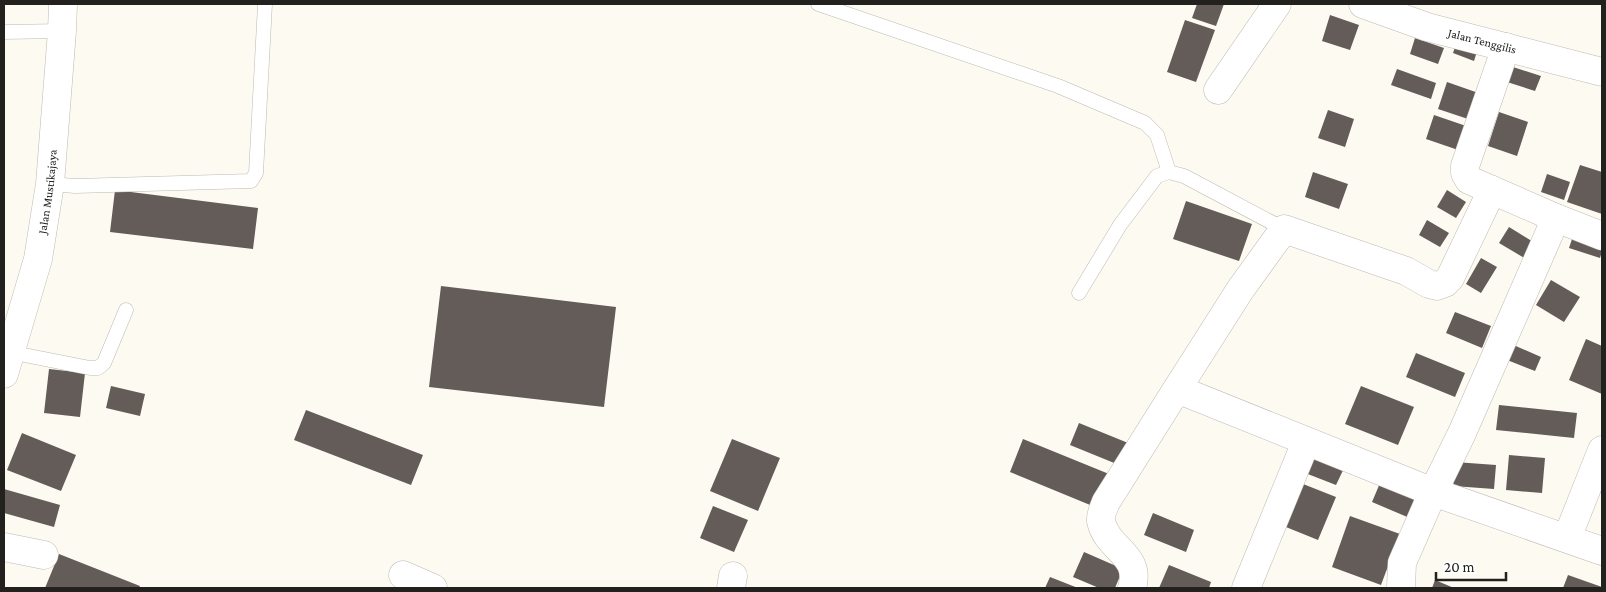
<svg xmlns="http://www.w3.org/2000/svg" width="1606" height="592" font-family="'Crimson Pro',serif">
  <rect width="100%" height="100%" fill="#fdfaf2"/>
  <path fill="#635c58" d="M1197,4H1224L1216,26L1192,18Z
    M1330,15L1359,25L1350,50L1322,41Z
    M1185,20L1215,30L1196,82L1167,72Z
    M1459,35L1480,42L1474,61L1453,53Z
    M1415,38L1444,48L1438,64L1410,54Z
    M1513,67L1541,76L1535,91L1507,82Z
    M1397,69L1436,83L1431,99L1391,85Z
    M1447,82L1487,96L1477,122L1438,109Z
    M1328,110L1354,119L1345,147L1318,138Z
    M1499,112L1528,122L1517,156L1488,146Z
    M1434,115L1472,128L1464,152L1426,139Z
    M1580,165L1602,172V214L1567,202Z
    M1313,172L1348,184L1339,209L1305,197Z
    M1547,174L1570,182L1564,200L1541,192Z
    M115,190L258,208L253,249L110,232Z
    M1447,190L1466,202L1456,218L1437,207Z
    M1186,201L1252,224L1239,261L1173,239Z
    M1427,220L1449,233L1440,247L1419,235Z
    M1509,227L1535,243L1526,259L1499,243Z
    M1575,230L1602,239V251L1600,258L1569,248Z
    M1481,258L1497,267L1481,293L1466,284Z
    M1551,280L1580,297L1564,322L1536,305Z
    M441,286L616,307L604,407L429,387Z
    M1455,312L1491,326L1482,348L1446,333Z
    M1586,339L1602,346V394L1569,380Z
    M1509,343L1541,357L1535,371L1502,358Z
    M1416,353L1465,373L1455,397L1406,377Z
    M49,369L85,373L80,417L44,413Z
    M111,386L145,394L140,416L106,408Z
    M1361,386L1414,407L1398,445L1345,424Z
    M1499,405L1577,413L1574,438L1496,430Z
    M306,410L423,455L411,485L294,440Z
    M1079,423L1133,445L1124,467L1070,445Z
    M22,433L76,455L61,491L7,470Z
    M732,439L780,458L758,511L710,491Z
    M1023,439L1109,474L1095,507L1010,472Z
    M1310,449L1346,464L1336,485L1300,471Z
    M1509,455L1545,458L1542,493L1506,490Z
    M1455,462L1496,465L1494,489L1453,486Z
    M1383,476L1423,493L1412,519L1372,502Z
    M1298,482L1336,497L1318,540L1281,525Z
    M4,489L60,505L54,527L4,513Z
    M713,506L748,520L734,552L700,538Z
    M1153,513L1194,530L1186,552L1144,535Z
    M1350,516L1400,534L1381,585L1332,567Z
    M1084,552L1123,569L1115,588H1099L1073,577Z
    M59,554L140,586L139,588H45Z
    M1169,565L1211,582L1209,588H1159Z
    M1568,575L1602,587V588H1563Z
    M1050,577L1078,588H1045Z
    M1435,580L1454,588H1432Z"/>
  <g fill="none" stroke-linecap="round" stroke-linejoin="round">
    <defs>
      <path id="lane" d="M818,4L1058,86L1145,123L1157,135L1169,172
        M4,32L62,31
        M50,184L75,186L251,181L256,173L265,4
        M1079,293L1120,225L1157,176L1169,172L1184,176L1284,229
        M9,352L90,368H98L104,363L126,310"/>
      <g id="street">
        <path id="s1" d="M1363,4L1427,27L1602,72"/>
        <path d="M1506,47L1465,166V173L1469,180L1556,218L1602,236"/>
        <path d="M1218,90L1277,4"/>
        <path d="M1492,190L1450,278L1445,283L1437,286L1429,284L1406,271L1284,229L1240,290L1177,389L1433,492L1602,551"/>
        <path d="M1567,538L1602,450"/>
        <path d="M4,547L44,555"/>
        <path d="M403,575L433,588"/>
        <path d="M731,588L733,576"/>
        <path d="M1132,588C1142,554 1107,550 1101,521C1100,515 1104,507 1106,502L1177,389"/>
        <path d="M1246,588L1306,442"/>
        <path d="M1401,588L1402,563L1433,492L1462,433L1556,218"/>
      </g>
      <g id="secondary">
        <path id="s2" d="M4,374L38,259L50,184L62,31L63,4"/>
      </g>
    </defs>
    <use href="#lane" stroke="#bdbab2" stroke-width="15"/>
    <use href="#street" stroke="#bdbab2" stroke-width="29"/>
    <use href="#secondary" stroke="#bdbab2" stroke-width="29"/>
    <use href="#lane" stroke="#fff" stroke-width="14"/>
    <use href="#street" stroke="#fff" stroke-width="28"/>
    <use href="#secondary" stroke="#fff" stroke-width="28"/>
  </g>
  <g text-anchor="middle" stroke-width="5" stroke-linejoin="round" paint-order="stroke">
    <g font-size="12" fill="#22211e" stroke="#fff">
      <text dy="4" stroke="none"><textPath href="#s1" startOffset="125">Jalan Tenggilis</textPath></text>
      <text dy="4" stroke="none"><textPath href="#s2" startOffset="188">Jalan Mustikajaya</textPath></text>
    </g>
  </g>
  <rect width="1606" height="592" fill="none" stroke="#22211e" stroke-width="10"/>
  <path d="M1436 572v8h70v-8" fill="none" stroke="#22211e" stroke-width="2.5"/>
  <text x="1444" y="572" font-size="15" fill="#22211e" stroke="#ffffff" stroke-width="4" paint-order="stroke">20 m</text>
</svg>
